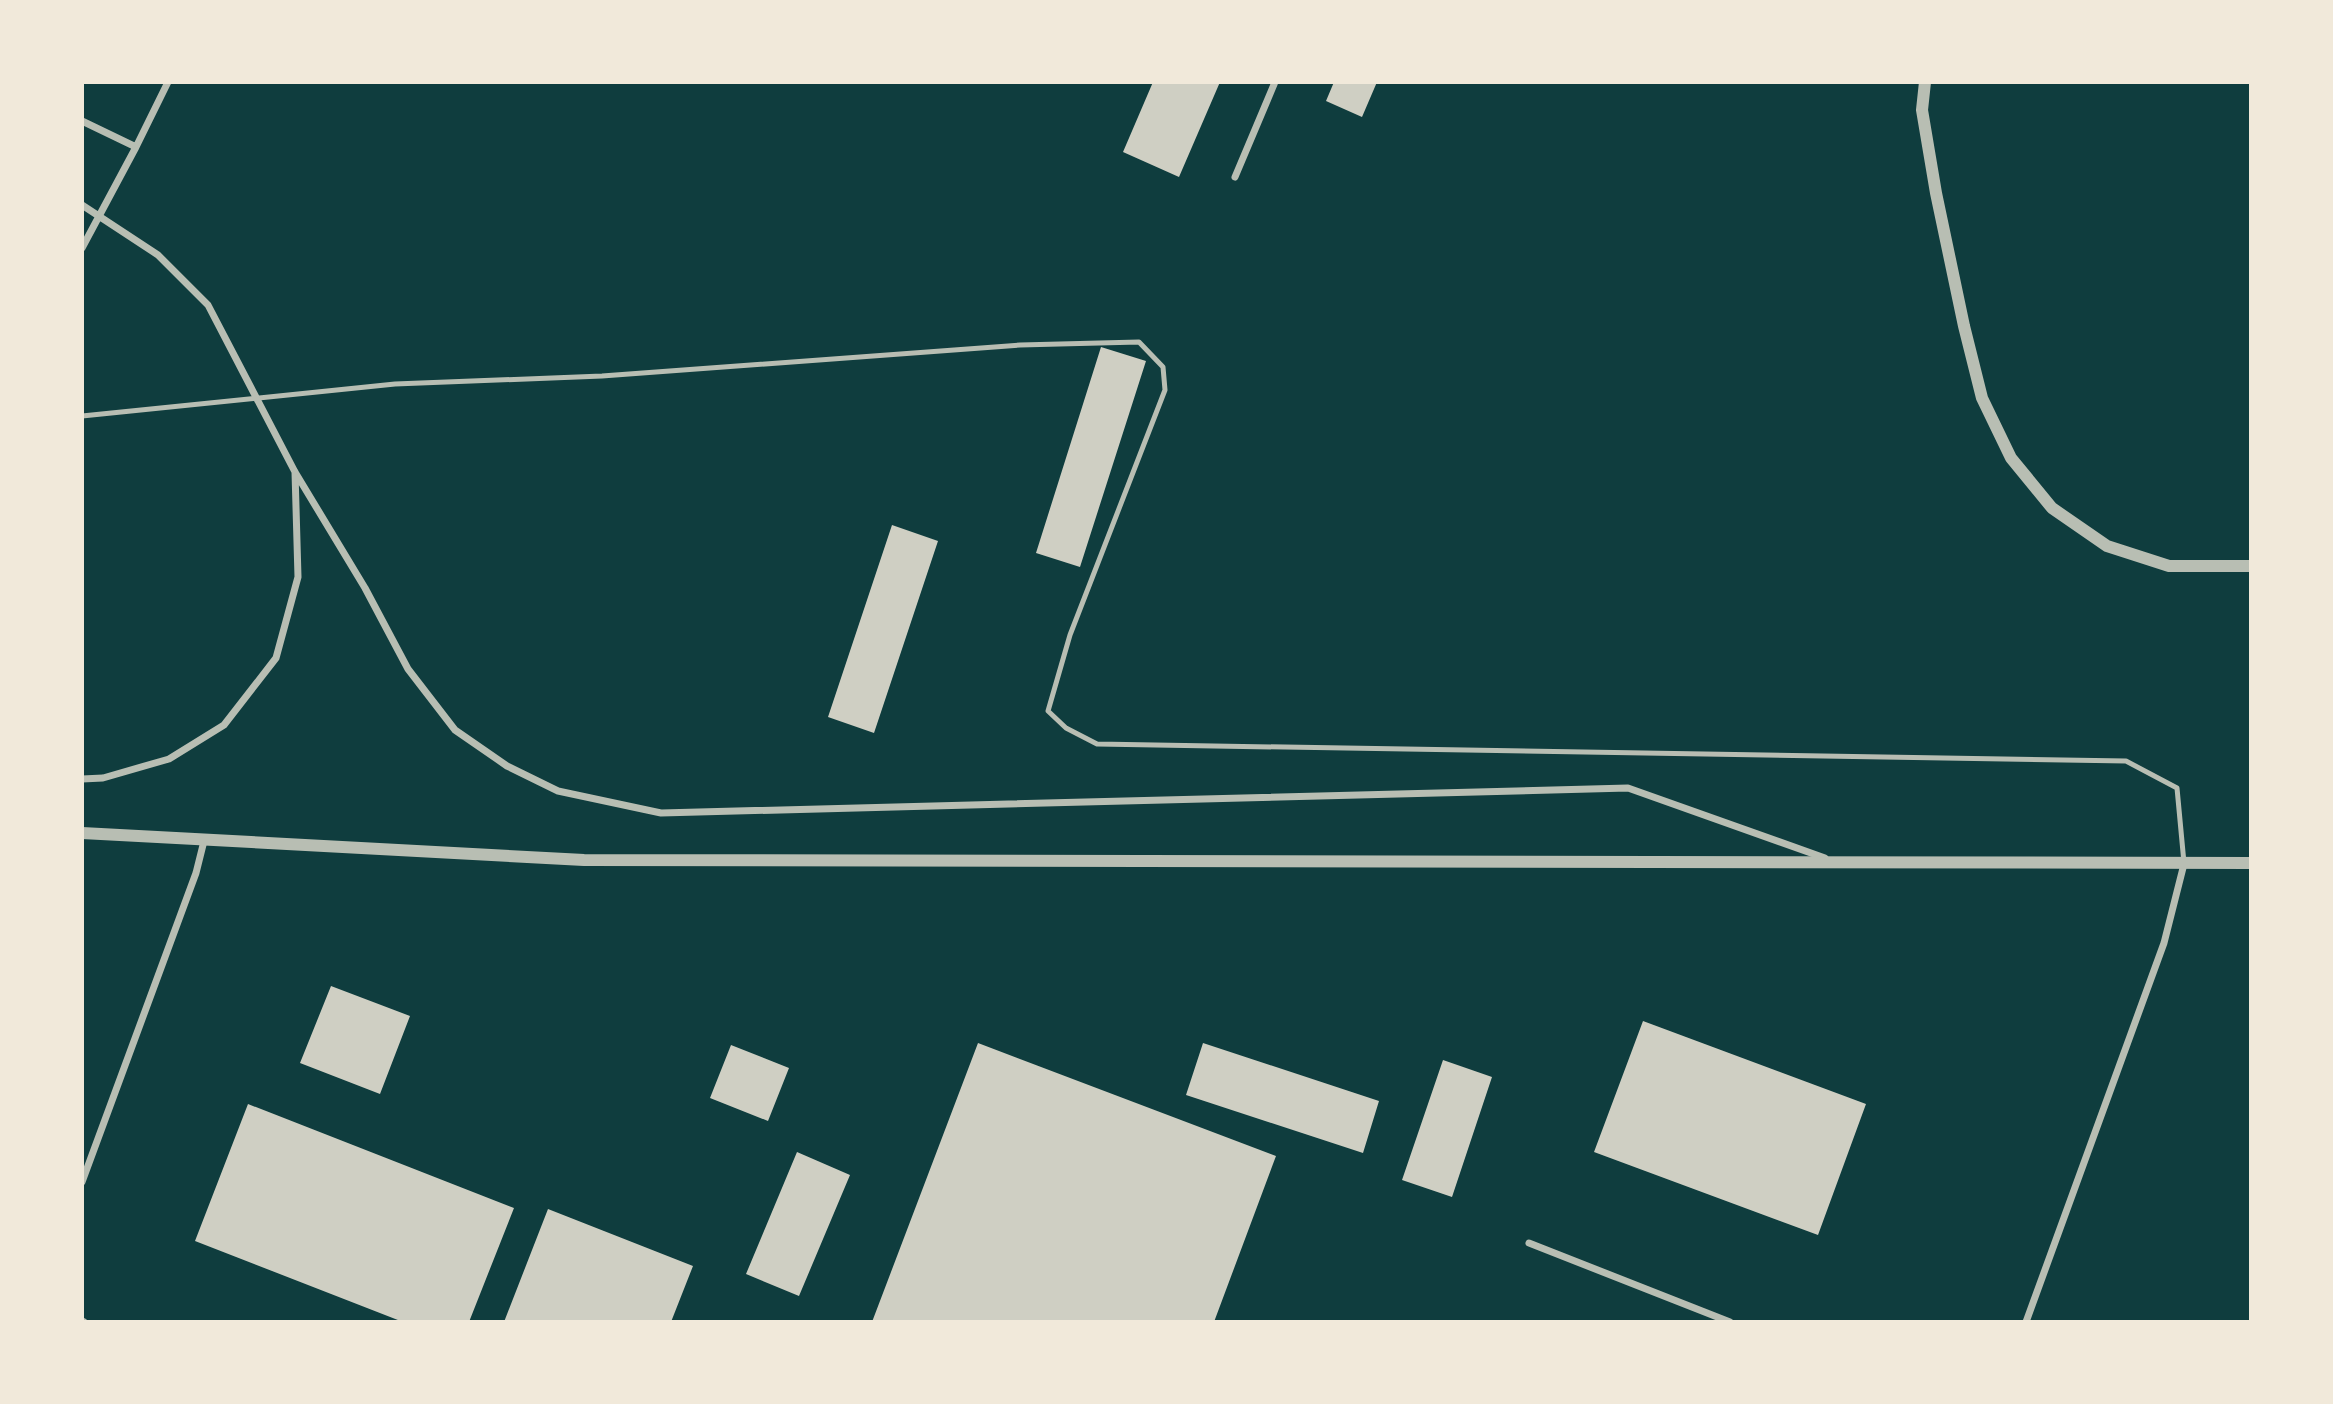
<svg xmlns="http://www.w3.org/2000/svg" width="2333" height="1404" font-family="'Sofia Sans Condensed',sans-serif">
  <rect width="100%" height="100%" fill="#0f3d3e"/>
  <path fill="#cfcfc3" d="M1153,82H1220L1179,177L1123,152Z
    M1334,82H1377L1362,117L1326,101Z
    M1101,347L1146,361L1080,567L1036,553Z
    M892,525L938,541L874,733L828,717Z
    M331,986L410,1016L380,1094L300,1063Z
    M1643,1021L1866,1104L1818,1235L1594,1152Z
    M978,1043L1276,1156L1214,1322H872Z
    M1203,1043L1379,1101L1363,1153L1186,1095Z
    M731,1045L789,1068L768,1121L710,1098Z
    M1443,1060L1492,1077L1452,1197L1402,1180Z
    M248,1104L514,1208L469,1322H403L195,1241Z
    M797,1152L850,1175L799,1296L746,1274Z
    M548,1209L693,1266L671,1322H504Z"/>
  <g fill="none" stroke-linecap="round" stroke-linejoin="round">
    <path stroke="#b8beb3" stroke-width="5" d="M82,416L395,384L602,376L1020,345L1139,342L1163,367L1165,390L1070,635L1048,711L1066,728L1097,744L2126,761L2177,788L2184,863"/>
    <path stroke="#b8beb3" stroke-width="7" d="M82,121L136,147
      M1235,177L1275,82
      M82,205L158,255L208,305L295,472L365,588L408,669L455,730L507,766L558,791L661,813L1628,788L1825,858
      M82,248L136,147L168,82
      M82,779L103,778L169,759L224,725L276,658L298,577L295,472
      M82,1182L196,873L204,841
      M1529,1243L1730,1322
      M82,1321L84,1322
      M2026,1322L2164,943L2184,864"/>
    <path stroke="#b8beb3" stroke-width="12" d="M1925,82L1922,110L1936,193L1964,326L1982,398L2011,458L2052,508L2107,546L2169,566H2251
      M82,833L584,860L2251,863"/>
  </g>
  <rect width="2333" height="1404" fill="none" stroke="#f1e9da" stroke-width="168"/>
</svg>
